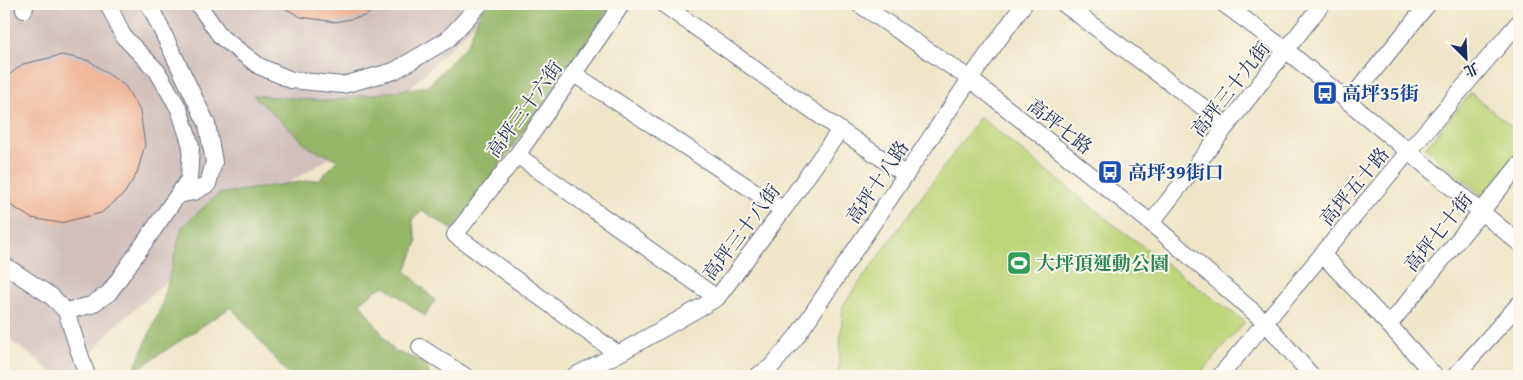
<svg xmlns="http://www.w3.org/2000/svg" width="1523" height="380" font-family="'Gentium Book Plus','Noto Serif TC',serif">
  <rect width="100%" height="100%" fill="#fbf7ec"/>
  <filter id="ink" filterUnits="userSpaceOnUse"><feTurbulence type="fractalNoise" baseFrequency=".02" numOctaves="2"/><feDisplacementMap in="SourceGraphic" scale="10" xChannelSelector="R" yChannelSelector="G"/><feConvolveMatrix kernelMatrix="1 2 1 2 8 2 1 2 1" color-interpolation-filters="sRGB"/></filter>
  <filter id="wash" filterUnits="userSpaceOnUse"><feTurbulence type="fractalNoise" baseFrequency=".0096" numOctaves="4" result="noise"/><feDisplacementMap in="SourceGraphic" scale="20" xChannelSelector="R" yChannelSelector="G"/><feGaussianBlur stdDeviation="1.12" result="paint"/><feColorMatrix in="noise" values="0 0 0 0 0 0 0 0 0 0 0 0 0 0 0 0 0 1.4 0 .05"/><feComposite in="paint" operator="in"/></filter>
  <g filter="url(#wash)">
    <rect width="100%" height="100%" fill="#efe6c8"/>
    <path fill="#d0c0bc" d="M4,4H494L356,142L259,201L114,327L73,376H57L4,335Z"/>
    <path fill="#bdd579" stroke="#6c826c" d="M1471,93L1519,133V152L1483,196L1425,148Z
      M980,117L1109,221L1245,322L1198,376H838L843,305Z"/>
    <path fill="#96b669" stroke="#587264" d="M484,4H612L560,80L453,230L423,211L412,219L417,242L406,271L435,300L425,316L385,286L376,290L360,303L394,351L425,362L430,376H290L231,307L133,372L162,305L182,227L218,194L320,179L338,160L310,148L253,95L328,101L428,86L467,45Z"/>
    <g id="blocks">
      <path fill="#efb494" d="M277,4H382L365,16L335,22L301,17Z
        M62,55L90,61L125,86L140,111L145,145L137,173L124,194L101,213L60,223L31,218L4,201V79L23,64Z"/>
    </g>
  </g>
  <g filter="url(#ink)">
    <use href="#blocks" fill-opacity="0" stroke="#656f83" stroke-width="1"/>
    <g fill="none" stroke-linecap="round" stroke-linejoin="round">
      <defs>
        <path id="minor" d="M149,4L207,124L214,162L208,184L194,192L178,195
          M198,4L221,37L259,66L291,80L343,85L394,71L447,40L480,4
          M663,4L840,130L906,175
          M859,4L970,79L1151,223L1265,322L1312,376
          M1064,4L1227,125
          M1224,4L1286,50L1519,243
          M24,10L26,4
          M574,74L783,210
          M1349,101L1428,4
          M517,155L717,298
          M1151,223L1322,4
          M1322,254L1389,325L1435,376
          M4,265L51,296L66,311L91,305L109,293L189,179L191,146L179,109L157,71L123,36L108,4
          M66,311L87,376
          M1389,325L1519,165
          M420,347L465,376
          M618,354L455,235L517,155L622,4
          M574,376L618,354L717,298L783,210L840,130
          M757,376L771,367L797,336L970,79L1024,4
          M1220,376L1409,151L1519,22
          M1455,376L1519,304"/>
      </defs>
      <use href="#minor" stroke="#656f83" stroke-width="18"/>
      <use href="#minor" stroke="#fff" stroke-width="16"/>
    </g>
  </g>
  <defs>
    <symbol id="bus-square" viewBox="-11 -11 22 22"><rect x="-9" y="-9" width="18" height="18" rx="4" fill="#1a4fb4" stroke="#fbf7ec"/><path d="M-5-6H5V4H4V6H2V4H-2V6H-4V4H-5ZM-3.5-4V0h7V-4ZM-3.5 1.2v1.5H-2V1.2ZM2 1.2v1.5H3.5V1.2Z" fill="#fff"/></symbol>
    <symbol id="stadium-square" viewBox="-11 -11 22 22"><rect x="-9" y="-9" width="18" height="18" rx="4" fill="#2e9e5b" stroke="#fbf7ec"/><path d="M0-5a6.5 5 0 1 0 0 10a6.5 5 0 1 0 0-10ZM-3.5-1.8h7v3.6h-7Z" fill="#fff"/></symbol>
  </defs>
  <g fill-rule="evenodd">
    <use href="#bus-square" x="1311" y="79" width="28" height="28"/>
    <use href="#bus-square" x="1096" y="158" width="28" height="28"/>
    <use href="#stadium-square" x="1005" y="249" width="28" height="28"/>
  </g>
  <g text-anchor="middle" stroke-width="4" stroke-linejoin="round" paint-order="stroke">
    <g font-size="19" fill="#1b2f5e" stroke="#fbf7ec">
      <text transform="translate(1230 89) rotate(-52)" y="7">高坪三十九街</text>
      <text transform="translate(524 109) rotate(-54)" y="7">高坪三十六街</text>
      <text transform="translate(1060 126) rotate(38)" y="7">高坪七路</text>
      <text transform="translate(877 182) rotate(-56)" y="7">高坪十八路</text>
      <text transform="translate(1354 186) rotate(-50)" y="7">高坪五十路</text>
      <text transform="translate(741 232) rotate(-53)" y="7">高坪三十八街</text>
      <text transform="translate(1438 232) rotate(-51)" y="7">高坪七十街</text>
    </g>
    <g font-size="19" font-weight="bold" fill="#164399" stroke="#fbf7ec" text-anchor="start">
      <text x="1342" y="100">高坪35街</text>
      <text x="1128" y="179">高坪39街口</text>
    </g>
    <g font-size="19" font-weight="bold" fill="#27864d" stroke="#fbf7ec" text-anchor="start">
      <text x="1036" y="270">大坪頂運動公園</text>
    </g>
  </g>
  <rect width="1523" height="380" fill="none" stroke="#fbf7ec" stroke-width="20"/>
  <g transform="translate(1466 58) rotate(156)" stroke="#fbf7ec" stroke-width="4" paint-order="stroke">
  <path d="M0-4L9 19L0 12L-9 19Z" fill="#1b2f5e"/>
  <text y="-8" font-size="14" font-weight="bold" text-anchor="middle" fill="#1b2f5e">北</text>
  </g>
</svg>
